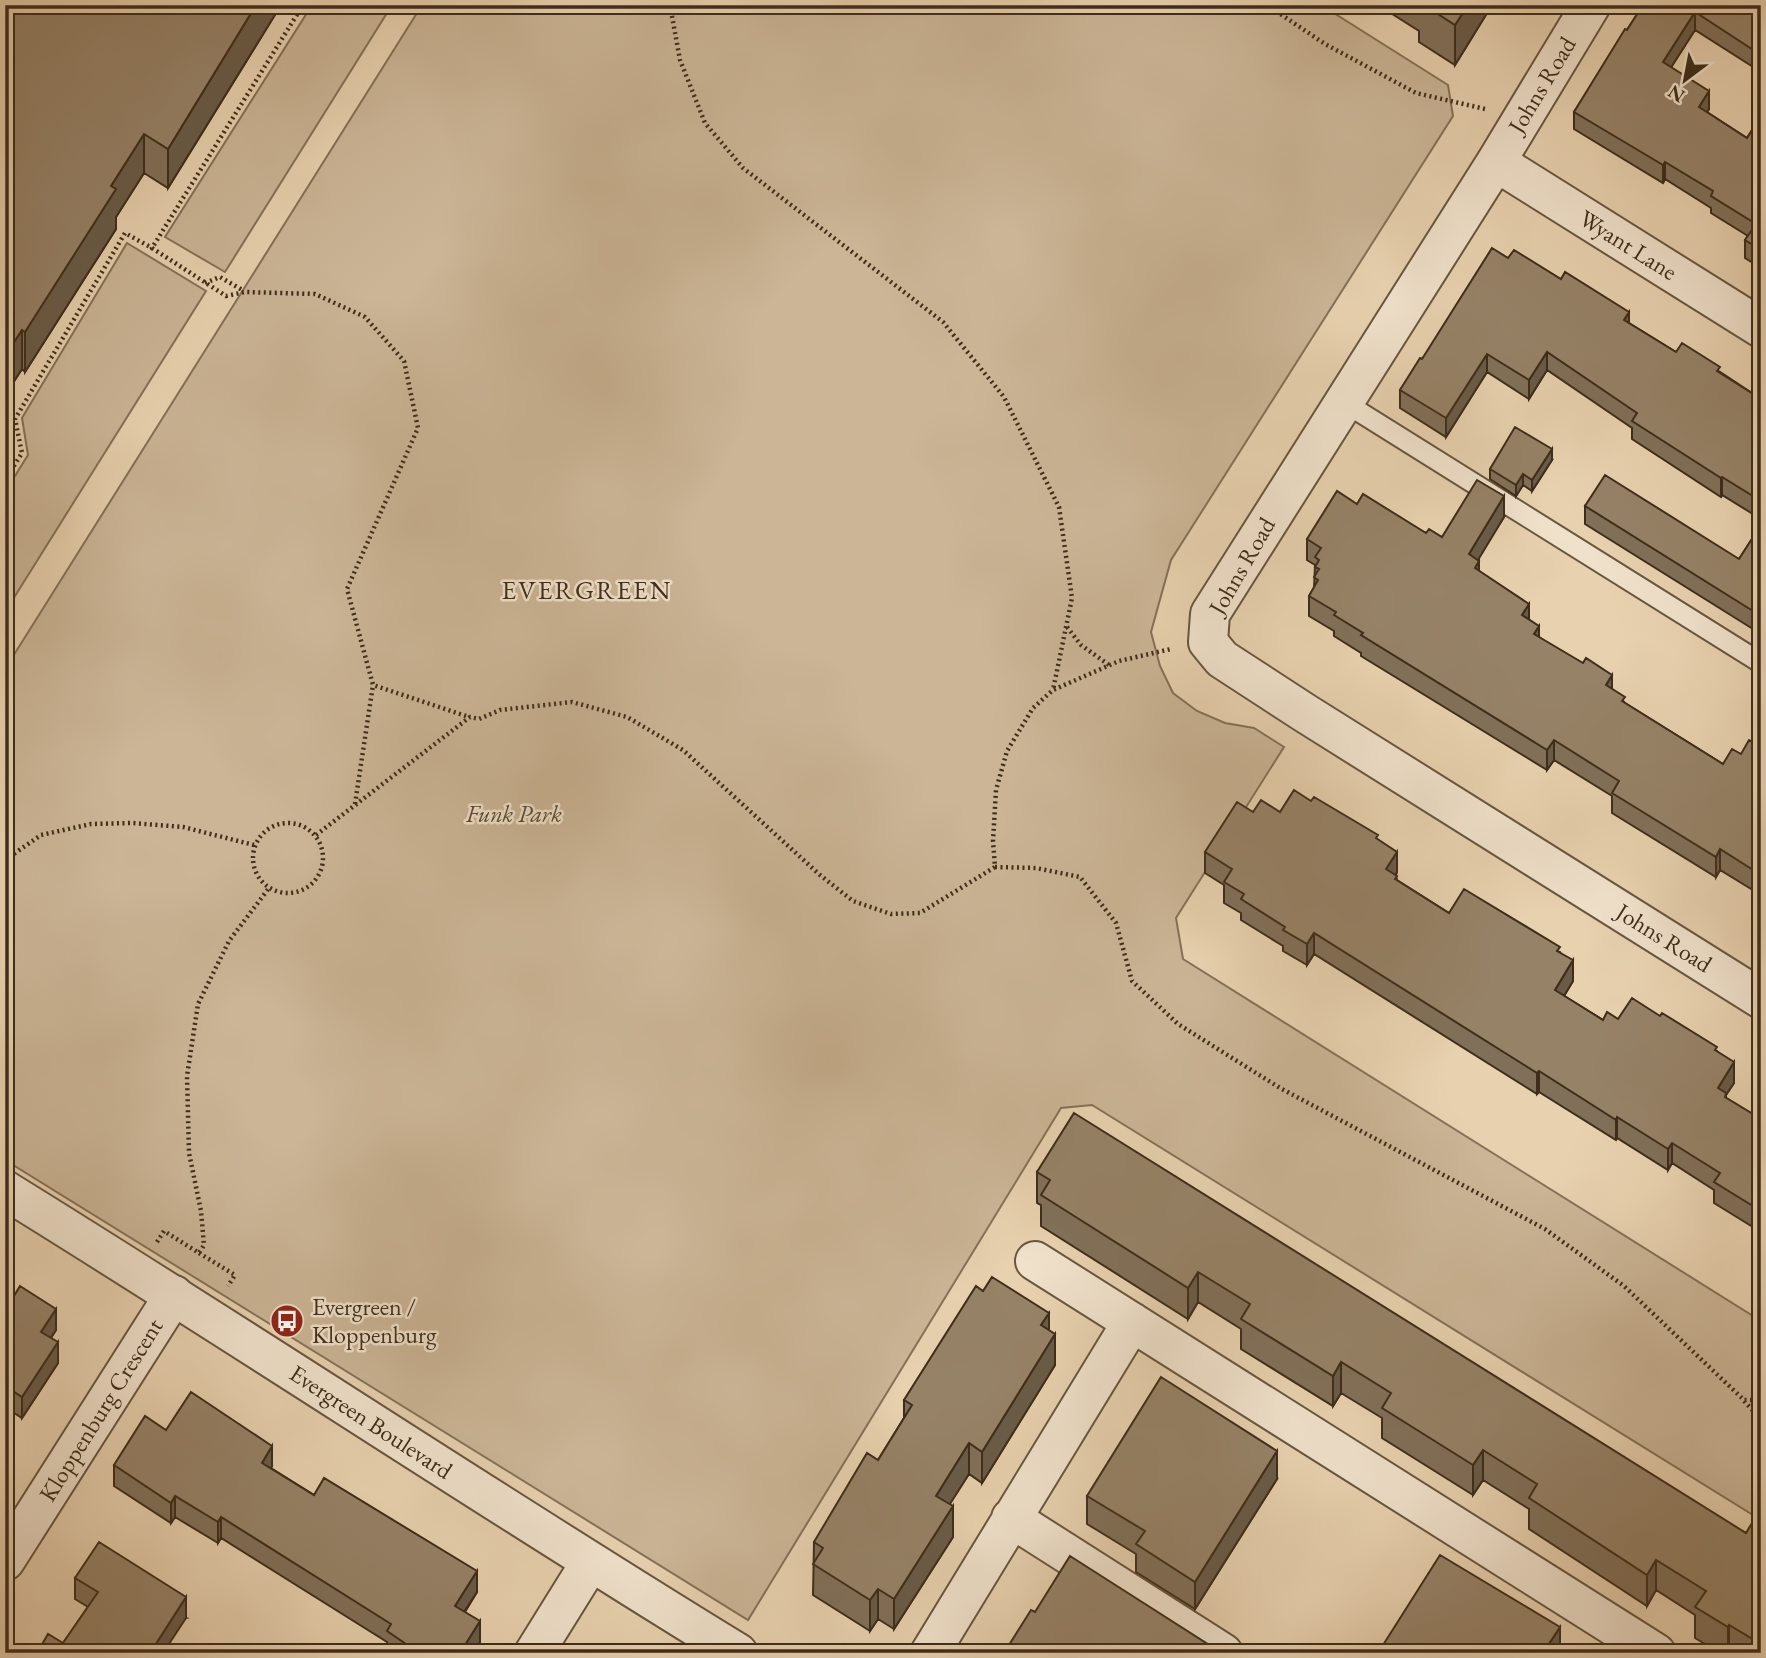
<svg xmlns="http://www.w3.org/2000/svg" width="1766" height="1658" font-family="'EB Garamond',serif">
  <rect width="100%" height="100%" fill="#e8d1af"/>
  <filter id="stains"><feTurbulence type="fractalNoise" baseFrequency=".00286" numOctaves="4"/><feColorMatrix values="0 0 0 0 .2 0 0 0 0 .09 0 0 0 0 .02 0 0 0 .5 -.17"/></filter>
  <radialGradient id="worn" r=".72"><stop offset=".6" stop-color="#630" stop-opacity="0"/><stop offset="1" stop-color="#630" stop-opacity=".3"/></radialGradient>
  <path fill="#cbb596" stroke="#847158" stroke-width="2" d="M312,5H392L225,272L165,237Z
    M422,5H1321L1448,85L1453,116L1171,560L1151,632L1160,666L1173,693L1197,711L1225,723L1254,728L1284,747L1176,918L1183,959L1761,1321V1520L1092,1105L1061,1108L748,1620L5,1160V669Z
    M127,243L206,291L5,612V492L28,455L22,418Z"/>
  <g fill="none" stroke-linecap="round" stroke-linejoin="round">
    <defs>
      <path id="service" d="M1342,401L1761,663"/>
      <path id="minor" d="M1591,5L1496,162L1210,614L1208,642L1222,659L1305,713L1761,999
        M1496,162L1761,328
        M1035,1261L1656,1653
        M1011,1518L1223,1653
        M5,1561L174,1295
        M534,1653L590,1563
        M930,1653L1132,1322"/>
      <path id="tertiary" d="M5,1190C251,1342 491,1502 738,1653"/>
    </defs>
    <use href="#service" stroke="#68563f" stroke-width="23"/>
    <use href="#minor" stroke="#68563f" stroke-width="42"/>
    <use href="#tertiary" stroke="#68563f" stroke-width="42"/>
    <path stroke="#3e2d1a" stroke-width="4.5" stroke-dasharray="2 3.5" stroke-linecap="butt" d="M303,5L152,248L226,296L245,292L315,294L365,317L404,361L418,428L347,589L373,685L469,717
      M670,5L680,60L705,123L743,168L943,322L1004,397L1059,507L1072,598L1053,690
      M1267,5L1325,44L1416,93L1485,109
      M205,283L220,277L244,291
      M5,480L22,453L15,419L125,233L152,248
      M1067,627L1081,645L1109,665
      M355,804L373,685
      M253 858a35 35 0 1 1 70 0a35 35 0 1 1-70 0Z
      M316,835L470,717L479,719L500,710L572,702L627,717L683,750L820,875L853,901L891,914L920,913L995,867L993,841L996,790L1007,751L1033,708L1053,690L1119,661L1171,649
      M5,860L41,835L91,824L132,823L183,827L254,845
      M995,867L1036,868L1080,877L1116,923L1132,981L1178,1024L1280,1088L1545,1229L1624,1286L1744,1400H1761
      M157,1242L164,1231L199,1253L204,1245L201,1211L189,1153L187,1076L198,1004L229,941L269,888
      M199,1253L235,1275L228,1286
      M1744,1401L1761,1419"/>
    <use href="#service" stroke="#f0e1cb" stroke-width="19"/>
    <use href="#minor" stroke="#f0e1cb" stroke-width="38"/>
    <use href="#tertiary" stroke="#f0e1cb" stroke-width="38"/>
  </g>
  <path fill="#817059" stroke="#3e2d1a" stroke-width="2" d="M5,5H281L168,188L144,173L116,217V229L25,372L22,369L6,394L12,437L5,447Z
    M1360,5H1372L1369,11Z
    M1378,5H1492L1455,65L1419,42V31Z
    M1643,5H1761V72L1695,30L1671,67L1709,109L1707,112L1747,138L1761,116V268L1745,258V240L1748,236L1711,213V208L1665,179L1663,183L1574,129V112Z
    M1508,258L1629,323L1676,352L1720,372L1761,399V519L1722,495L1721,497L1632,439V428L1547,370L1529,399L1487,372L1446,437L1400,408V390L1422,359Z
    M1552,460L1532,491L1523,485L1516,496L1490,479V469Z
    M1357,504L1426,533L1442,537L1504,517L1477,560L1479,571L1529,620L1539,637L1612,689L1625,703L1723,764L1741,754L1761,747V895L1720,870L1716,877L1612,813V796L1554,760L1547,770L1361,656V653L1334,636V631L1309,616V596L1314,588L1315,565L1307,560V539Z
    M1585,506L1739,559L1761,525V634L1585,524Z
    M1311,801L1378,840L1397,872L1396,875L1397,880L1449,913L1560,952L1573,981L1564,996L1603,1020L1618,1019L1717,1051L1734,1083L1726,1095V1098L1761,1119V1232L1714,1203V1190L1672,1163L1668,1170L1617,1138L1616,1140L1539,1092L1537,1094L1314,954L1307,965L1283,951V946L1241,920V913L1224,903V885L1205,873V852L1253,812H1280Z
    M1037,1172L1746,1533L1761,1521V1653H1720L1695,1638V1615L1656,1590L1647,1606L1529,1529V1509L1483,1480L1473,1495L1382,1438V1418L1341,1393L1333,1406L1241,1349V1329L1198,1302L1188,1319L1041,1226V1205L1037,1203Z
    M5,1291L56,1330L51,1338L58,1363L22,1418L5,1407Z
    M1049,1330L1055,1365L982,1483L969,1474L949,1504L953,1537L894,1629L878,1619L870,1631L813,1595L814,1542L878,1460L904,1418V1400Z
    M166,1430L272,1466L271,1468L314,1495L477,1592L465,1612L480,1642L473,1653H388L387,1652V1642L221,1538L218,1543L175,1517L171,1523L114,1486V1465Z
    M1277,1479L1195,1609L1136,1572V1554L1087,1524V1496Z
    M75,1578L186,1618L63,1643L88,1607L75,1599Z"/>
  <path fill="#695b48" stroke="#3e2d1a" stroke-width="2" d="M256,5H281L168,188V149Z
    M1468,5H1492L1455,65V25Z
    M1695,12V30L1663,80V62Z
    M1709,91V109L1699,125V107Z
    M144,134V173L116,217V229L25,372V332L111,186Z
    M1665,162V179L1663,183V165Z
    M1629,312V330L1624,320Z
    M22,330V369L5,395V356Z
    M1547,352V370L1529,399V380Z
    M1487,354V372L1446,437V418Z
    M12,397V437L5,447V407Z
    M1552,449V460L1532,491V480Z
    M1523,474V485L1516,496V485Z
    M1722,477V495L1721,497V478Z
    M1504,496V517L1469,575V554Z
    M1479,561V581L1475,568Z
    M1529,604V624L1522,615Z
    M1539,626V646L1534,634Z
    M1612,675V695L1606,685Z
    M1554,740V760L1547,770V750Z
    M1720,849V870L1716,877V857Z
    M1397,852V872L1386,890V869Z
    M1314,933V954L1307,965V944Z
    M1573,960V981L1555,1011V990Z
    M1734,1062V1083L1726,1095V1114L1718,1088Z
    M1539,1071V1092L1537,1094V1073Z
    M1617,1117V1138L1616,1140V1120Z
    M1672,1143V1163L1668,1170V1149Z
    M1198,1272V1302L1188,1319V1288Z
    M56,1309V1330L41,1352V1332Z
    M1049,1313V1343L1041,1325Z
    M1055,1334V1365L982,1483V1452Z
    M58,1342V1363L22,1418V1397Z
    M1341,1362V1393L1333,1406V1376Z
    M969,1443V1474L936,1526V1496Z
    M272,1446V1466L262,1483V1463Z
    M1483,1450V1480L1473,1495V1465Z
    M1277,1451V1479L1195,1609V1582Z
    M175,1496V1517L171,1523V1503Z
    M953,1506V1537L894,1629V1599Z
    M221,1517V1538L218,1543V1522Z
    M1656,1560V1590L1647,1606V1575Z
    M477,1571V1592L455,1626V1606Z
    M878,1589V1619L870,1631V1600Z
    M186,1597V1618L163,1653H150Z
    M480,1621V1642L473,1653H460Z
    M1729,1625V1653H1728V1627Z
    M1560,1627V1653H1543Z"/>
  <path fill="#968267" stroke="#3e2d1a" stroke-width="2" d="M5,5H256L168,149L144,134L111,186L116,189L25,332L22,330L5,356Z
    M1424,5H1468L1455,25Z
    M1643,5H1761V55L1695,12L1663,62L1709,91L1699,107L1747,138L1761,116V250L1745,240L1756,224L1711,196L1713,191L1665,162L1663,165L1574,112L1625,29L1627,30Z
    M1492,248L1508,258L1514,250L1561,279L1565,272L1629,312L1624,320L1676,352L1682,343L1720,367L1717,371L1761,399V501L1722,477L1721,478L1632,421L1637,413L1547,352L1529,380L1487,354L1446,418L1400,390L1420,358L1422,359Z
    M5,393L12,397L5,407Z
    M1515,427L1552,449L1532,480L1523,474L1516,485L1490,469Z
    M1605,475L1739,559L1761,525V616L1585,506Z
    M1477,480L1504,496L1469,554L1479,561L1475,568L1529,604L1522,615L1539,626L1534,634L1583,663L1586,658L1612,675L1606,685L1625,697L1622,701L1723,764L1732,749L1741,754L1749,740L1761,747V875L1720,849L1716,857L1612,793L1619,781L1554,740L1547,750L1361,635L1363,633L1334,615L1336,612L1309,596L1318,580L1314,577L1319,569L1315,567L1319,560L1315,557L1321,548L1307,539L1337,491L1357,504L1363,494L1426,533L1429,529L1442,537Z
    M1294,790L1311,801L1314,797L1378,835L1376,838L1397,852L1386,869L1397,876L1395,879L1449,913L1464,889L1560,947L1557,951L1573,960L1555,990L1603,1020L1607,1012L1618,1019L1632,998L1660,1016L1662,1013L1717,1047L1715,1050L1734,1062L1718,1088L1726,1093L1725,1097L1761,1119V1211L1714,1182L1720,1173L1672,1143L1668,1149L1617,1117L1616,1120L1539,1071L1537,1073L1314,933L1307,944L1283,930L1285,927L1241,899L1244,894L1224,882L1232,869L1205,852L1237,802L1253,812L1261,800L1280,812Z
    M1074,1113L1746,1533L1755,1518L1761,1521V1644L1729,1625L1728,1627L1695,1607L1706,1591L1656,1560L1647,1575L1529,1498L1537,1484L1483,1450L1473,1465L1382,1408L1391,1393L1341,1362L1333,1376L1241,1319L1250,1304L1198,1272L1188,1288L1041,1195L1050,1180L1037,1172Z
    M992,1277L1049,1313L1041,1325L1055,1334L982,1452L969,1443L936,1496L953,1506L894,1599L878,1589L870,1600L813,1564L823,1548L814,1542L867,1453L878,1460L912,1405L904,1400L976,1286L983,1291Z
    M20,1286L56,1309L41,1332L58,1342L22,1397L5,1386V1291L14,1296Z
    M1161,1377L1277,1451L1195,1582L1136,1544L1145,1531L1087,1496Z
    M191,1392L272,1446L262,1463L314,1495L324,1478L477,1571L455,1606L480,1621L460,1653H406L402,1650L406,1644L387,1631L391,1624L221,1517L218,1522L175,1496L171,1503L114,1465L145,1416L166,1430Z
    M99,1542L186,1597L150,1653H37L48,1634L63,1643L98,1592L75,1578Z
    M1440,1555L1560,1627L1543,1653H1378Z
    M1070,1556L1211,1646L1225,1649L1231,1653H1004L1031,1610L1035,1612Z"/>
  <defs>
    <symbol id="bus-disc" viewBox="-11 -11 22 22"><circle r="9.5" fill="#8f2418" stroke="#f0e1cb"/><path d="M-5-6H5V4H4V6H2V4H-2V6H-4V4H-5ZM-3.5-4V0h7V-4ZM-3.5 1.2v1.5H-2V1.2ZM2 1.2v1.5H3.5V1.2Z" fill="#fff"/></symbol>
  </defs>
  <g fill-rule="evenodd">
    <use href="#bus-disc" x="268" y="1302" width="38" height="38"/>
  </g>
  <g text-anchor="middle" stroke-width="5" stroke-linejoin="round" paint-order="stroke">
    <g font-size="24" fill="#3e2d1a" stroke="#f0e1cb">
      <text transform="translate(1542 85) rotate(-59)" y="8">Johns Road</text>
      <text transform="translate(1628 245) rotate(32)" y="8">Wyant Lane</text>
      <text transform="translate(1242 566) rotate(-60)" y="8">Johns Road</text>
      <text transform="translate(1664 938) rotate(32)" y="8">Johns Road</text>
      <text transform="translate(101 1410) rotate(-58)" y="8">Kloppenburg Crescent</text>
      <text transform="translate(371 1422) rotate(33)" y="8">Evergreen Boulevard</text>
    </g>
    <g font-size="24" font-style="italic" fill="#5a4833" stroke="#f0e1cb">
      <text x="514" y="822">Funk Park</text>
    </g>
    <g font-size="24" fill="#3e2d1a" stroke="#f0e1cb" text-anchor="start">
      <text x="312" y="1315">Evergreen /<tspan x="312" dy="28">Kloppenburg</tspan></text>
    </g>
    <g font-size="26" letter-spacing="2" fill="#3e2d1a" stroke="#f0e1cb">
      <text x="587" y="599">EVERGREEN</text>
    </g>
  </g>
  <rect width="1766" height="1658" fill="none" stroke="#e8d1af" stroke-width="28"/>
  <rect x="7" y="7" width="1752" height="1644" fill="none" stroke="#3e2d1a" stroke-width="3.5"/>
  <rect x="14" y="14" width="1738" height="1630" fill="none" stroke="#3e2d1a" stroke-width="2"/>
  <g transform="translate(1685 80) rotate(212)" stroke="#f0e1cb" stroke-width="5" paint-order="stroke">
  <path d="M0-5L12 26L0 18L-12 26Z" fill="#3e2d1a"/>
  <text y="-10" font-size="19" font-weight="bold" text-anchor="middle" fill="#3e2d1a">N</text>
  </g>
  <rect width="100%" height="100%" filter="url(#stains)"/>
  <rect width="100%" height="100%" fill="url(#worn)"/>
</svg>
